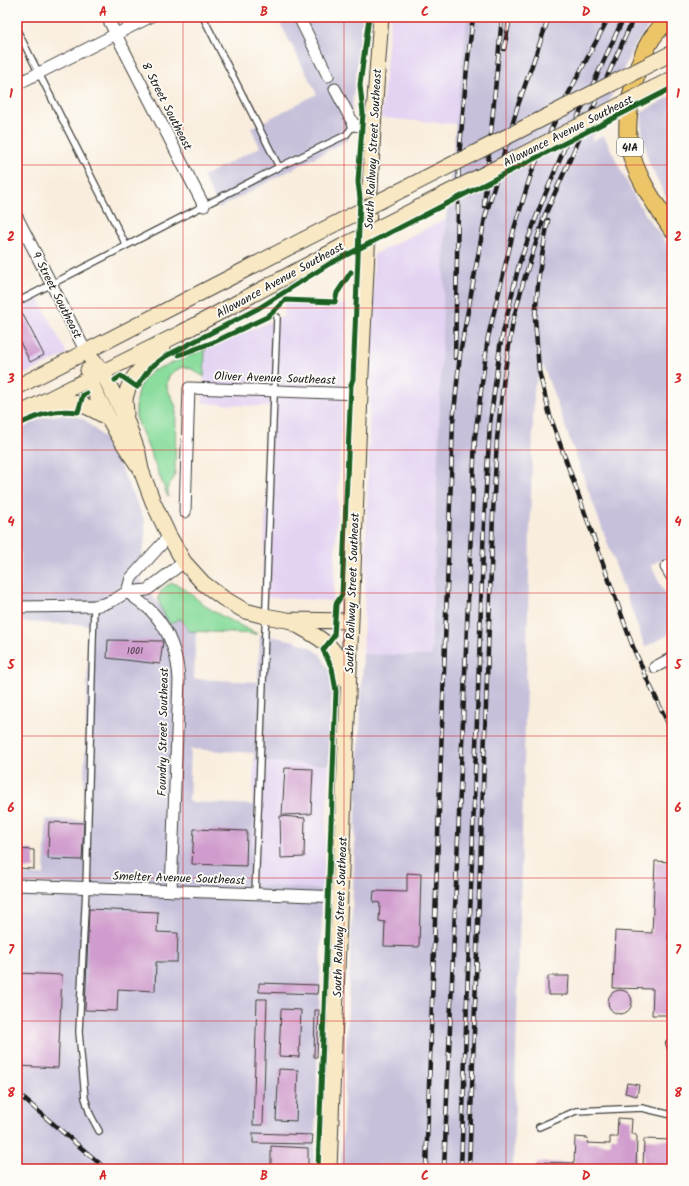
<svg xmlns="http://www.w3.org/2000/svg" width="689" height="1186" font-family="Kalam,sans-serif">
  <rect width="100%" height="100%" fill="#fdfcf7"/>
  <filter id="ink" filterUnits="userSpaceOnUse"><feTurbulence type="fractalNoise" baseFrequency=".025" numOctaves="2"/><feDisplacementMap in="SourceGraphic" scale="8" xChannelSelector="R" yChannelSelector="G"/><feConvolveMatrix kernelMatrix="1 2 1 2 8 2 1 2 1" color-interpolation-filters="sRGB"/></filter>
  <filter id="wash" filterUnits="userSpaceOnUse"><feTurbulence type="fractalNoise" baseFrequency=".012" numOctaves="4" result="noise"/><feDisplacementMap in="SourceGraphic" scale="16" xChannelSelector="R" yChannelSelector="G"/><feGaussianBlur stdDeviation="0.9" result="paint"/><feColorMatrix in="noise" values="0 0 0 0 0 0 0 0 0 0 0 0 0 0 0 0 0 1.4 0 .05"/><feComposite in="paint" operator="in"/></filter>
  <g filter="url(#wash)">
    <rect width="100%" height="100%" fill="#f9eede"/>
    <path fill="#e3d3f2" d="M391,17H467L456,124L381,118Z
      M446,219L431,657L363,654L374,254Z
      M35,291L67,354L17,378V300Z
      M284,302L347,305L333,601L262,597L270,407L203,403L205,349L284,316Z
      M254,761L329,765L323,889L250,885Z"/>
    <path fill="#c6c0da" d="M277,17H363L348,140L219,208L203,176L260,147L251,128L317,94Z
      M467,17H655L634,46L591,141L604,136L634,196L649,220L672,251V554L651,565L672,608V633L645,647L543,365L534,387L513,1169H341L363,654L431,656L446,219Z
      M672,96V203L665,195L649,163L642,130V112Z
      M61,415L73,416L85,420L105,439L113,451L145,521V539L142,554L132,568L160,606L170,624L180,617L189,631H196L194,679L258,682L260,634L295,641L310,647L320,654L331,674L332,691L329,765L254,761V753L191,749L189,802L254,805L250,885L323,889L314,1169H17V875H44L46,819L83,820L89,625L19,622L21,554L17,546V431L42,418Z"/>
    <path fill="#8bdd9e" stroke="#547c5d" d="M205,349L204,377L192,369L182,367L173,372L169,376L167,382V388L176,407L175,473L173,480L168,485V497L136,417V402L138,389L143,380L152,371Z
      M172,583C187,587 195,599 207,607C223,618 240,625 257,634L189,631L180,618L170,624C161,609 149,593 172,583Z"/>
    <g id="blocks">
      <path fill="#d09ccd" d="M20,309L44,355L30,362L17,336V311Z
        M108,640L163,641L160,664L107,658Z
        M285,768L313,769L311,814L282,815Z
        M280,816L305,818L304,857L281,858Z
        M49,822L84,823L82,860L48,859Z
        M194,829L247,831L246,866L192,864Z
        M18,849L34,850V869L18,868Z
        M655,861L671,862L668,939L672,940V1015H652L653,989L613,988L615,931L652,933Z
        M407,873L421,874L419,947L384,946L385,922L379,921L380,903L373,902L374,891L407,892Z
        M89,909L158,912L157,932L178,933L177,962H156L155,991L118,989L117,1011L85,1010Z
        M17,973L62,975L58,1068L17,1066Z
        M548,976H569L568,995H548Z
        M259,983L318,985L317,994L259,992Z
        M608 1002a12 12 0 1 1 24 0a12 12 0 1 1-24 0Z
        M257,999H267L263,1125H253Z
        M281,1009L301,1010L299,1057L279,1056Z
        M315,1010H319L317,1057H314Z
        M279,1069L298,1070L296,1121L276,1120Z
        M627,1083L639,1085L637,1096L625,1093Z
        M618,1118L632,1119L631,1134H635L637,1137L636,1169H536L537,1162L574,1163L575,1137L588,1138L587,1143L610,1144V1137H617Z
        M253,1133L313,1135L312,1144L253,1143Z
        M644,1139L672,1140V1169H643Z
        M271,1146L308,1148V1168L271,1166Z"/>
    </g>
  </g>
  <g filter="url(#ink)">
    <use href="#blocks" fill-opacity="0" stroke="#3d3c39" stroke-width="1"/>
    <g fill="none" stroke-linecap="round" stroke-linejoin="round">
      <defs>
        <path id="lane" d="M203,17L279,167
          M17,30L126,245
          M17,302L279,167L346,135L354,125
          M94,606L86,888L79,1032L85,1098L90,1114L99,1131
          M255,894L277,317
          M669,1043L672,1051
          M539,1127L576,1111L642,1108L672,1115"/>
        <path id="street" d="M107,17L204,206
          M299,17L328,76
          M17,84L150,17
          M335,89L354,125L373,128
          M17,217L86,352
          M185,512L189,388L360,394
          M672,564L666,567L672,577
          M127,592C136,599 146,605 153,613C170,631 178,657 179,680L171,891
          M127,592L131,578L169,536
          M17,607L94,606L104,604L114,600L127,592L147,590L184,562
          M655,667L672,658
          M17,885L341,897"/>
        <path id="secondary" d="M654,88L672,79
          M86,352L103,373L126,419L138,453L141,470L153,502L169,536L184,562L203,583L223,598L245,611L265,616L287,620L351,621
          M88,370C90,383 96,394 102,405C112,426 124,445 137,464
          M17,387L303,240
          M45,405C77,400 81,402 108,418
          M126,414C126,408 124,401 126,395C131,374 148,362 163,349
          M17,415L179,334L343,246
          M290,621C317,637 340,644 344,679
          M329,1169L360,394L373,128L381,17"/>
        <path id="primary" d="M670,17C664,24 657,31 652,38C636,62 624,116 629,145C634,174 655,204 672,229"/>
      </defs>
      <use href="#lane" stroke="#3d3c39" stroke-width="8"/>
      <use href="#street" stroke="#3d3c39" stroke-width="13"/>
      <use href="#secondary" stroke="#3d3c39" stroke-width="17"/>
      <use href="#primary" stroke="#3d3c39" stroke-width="19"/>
      <use href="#lane" stroke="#fff" stroke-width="5.5"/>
      <use href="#street" stroke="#fff" stroke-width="11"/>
      <use href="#secondary" stroke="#f8e8c3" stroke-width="15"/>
      <use href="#primary" stroke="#edc569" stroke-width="17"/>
      <defs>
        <path id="rail" d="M504,49L510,17
          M484,206L502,17
          M548,220L539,274L535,318L539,371L550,416L633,647L647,679L672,732
          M455,358L459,158L467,67L473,17
          M17,1093L106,1169
          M426,1169L453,422L460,354L485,218L517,108L549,17
          M444,1169L475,437L488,337L514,229L532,171L563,104L609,17
          M461,1169L484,522L490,424L500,346L519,264L540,207L574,125L624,17
          M469,1169L493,514L497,439L504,376L513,321L523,283L545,215L634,17"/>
      </defs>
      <use href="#rail" stroke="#1c1c1c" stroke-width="4.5"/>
      <use href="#rail" stroke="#fdfcf7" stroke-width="3" stroke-dasharray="9" stroke-linecap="butt"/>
      <defs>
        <path id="secondary-bridge" d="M303,240L672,53
          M343,246L654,88"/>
      </defs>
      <use href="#secondary-bridge" stroke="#3d3c39" stroke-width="17" stroke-linecap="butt"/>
      <use href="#secondary-bridge" stroke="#f8e8c3" stroke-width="15"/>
      <defs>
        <path id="cycleway" d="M179,355L214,342L267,317L273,312L285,300L335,302L337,293L351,272
          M115,380L121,376L137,387L150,368L166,356L259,308L329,264L672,88
          M17,425C39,415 53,409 78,412L83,395L87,393
          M318,1169L336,691L332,668L323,650L334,636L336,604L342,595L351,385L353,379L358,257L360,198L358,182L363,113L360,85L369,17"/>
      </defs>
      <use href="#cycleway" stroke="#fdfcf7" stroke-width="8"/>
      <use href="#cycleway" stroke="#1b5e20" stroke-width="5"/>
    </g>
  </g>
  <path fill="none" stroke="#d62828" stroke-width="1" stroke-opacity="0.55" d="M183,17V1169M344,17V1169M506,17V1169M17,165H672M17,308H672M17,450H672M17,593H672M17,736H672M17,878H672M17,1021H672"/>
  <g text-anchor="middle" stroke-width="3.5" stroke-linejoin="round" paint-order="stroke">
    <g font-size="10" fill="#493c48">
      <text x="135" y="654">1001</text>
    </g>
    <rect fill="#fdfcf7" stroke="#605f5e" stroke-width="1" x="617" y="138" width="26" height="18" rx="3"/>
    <g font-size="11" font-weight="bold" fill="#1c1c1c">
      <text x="630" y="151">41A</text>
    </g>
    <g font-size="12" fill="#1c1c1c" stroke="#fdfcf7">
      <text transform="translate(167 106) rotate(63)" y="4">8 Street Southeast</text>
      <text transform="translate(568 131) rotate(-27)" y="4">Allowance Avenue Southeast</text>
      <text transform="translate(373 149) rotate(-87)" y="4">South Railway Street Southeast</text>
      <text transform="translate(280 280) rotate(-29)" y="4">Allowance Avenue Southeast</text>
      <text transform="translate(57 295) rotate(63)" y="4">9 Street Southeast</text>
      <text transform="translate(275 378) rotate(2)" y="4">Oliver Avenue Southeast</text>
      <text transform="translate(352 593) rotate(-88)" y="4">South Railway Street Southeast</text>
      <text transform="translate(163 732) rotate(-89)" y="4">Foundry Street Southeast</text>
      <text transform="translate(179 878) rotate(2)" y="4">Smelter Avenue Southeast</text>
      <text transform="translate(340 917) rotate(-88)" y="4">South Railway Street Southeast</text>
    </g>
  </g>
  <rect width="689" height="1186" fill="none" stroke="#fdfcf7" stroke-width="44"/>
  <rect x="22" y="22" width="645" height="1142" fill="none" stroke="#d62828" stroke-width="1.5"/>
  <g font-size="13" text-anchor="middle" font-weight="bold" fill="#d62828">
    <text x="103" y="16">A</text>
    <text x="264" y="16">B</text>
    <text x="425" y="16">C</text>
    <text x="586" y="16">D</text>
    <text x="11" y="98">1</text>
    <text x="678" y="98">1</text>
    <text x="11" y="241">2</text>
    <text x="678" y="241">2</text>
    <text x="11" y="383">3</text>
    <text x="678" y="383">3</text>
    <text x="11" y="526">4</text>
    <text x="678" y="526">4</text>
    <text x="11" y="669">5</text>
    <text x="678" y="669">5</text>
    <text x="11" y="812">6</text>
    <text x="678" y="812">6</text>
    <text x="11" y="954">7</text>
    <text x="678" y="954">7</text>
    <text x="11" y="1097">8</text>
    <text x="678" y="1097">8</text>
    <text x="103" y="1180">A</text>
    <text x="264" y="1180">B</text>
    <text x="425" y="1180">C</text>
    <text x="586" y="1180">D</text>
  </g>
</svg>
